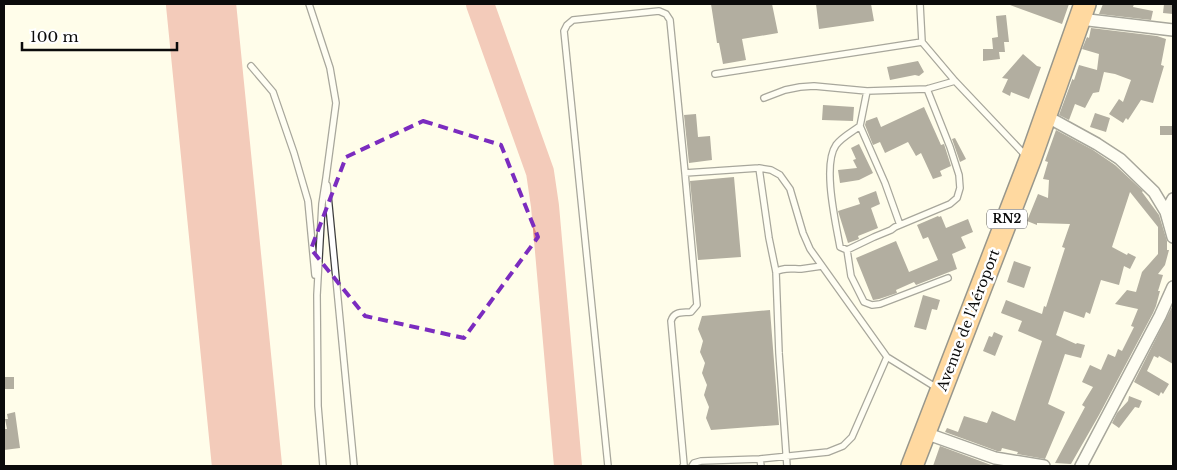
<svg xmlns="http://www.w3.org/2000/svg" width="1177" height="470" font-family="'Libre Baskerville',serif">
  <rect width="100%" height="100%" fill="#fffdea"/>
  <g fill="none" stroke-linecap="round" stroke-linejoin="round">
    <path stroke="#e48e80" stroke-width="28" d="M480,4L540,172L545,206L568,466"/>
    <path stroke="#e48e80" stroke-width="70" d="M201,4L247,466"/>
  </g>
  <path fill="#554e47" d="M711,4H772L778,33L742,39L746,60L723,64L719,43H717Z
    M816,4H871L874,21L819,29Z
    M1010,4H1069L1062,24L1010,5Z
    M1103,4H1134L1133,7L1153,11L1151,20L1099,14Z
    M1164,4H1173V14L1163,13Z
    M1006,15L1009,42H1004L1005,52H999L1000,59L983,61V49H993L992,38L998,37L996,16Z
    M1091,28L1157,36L1166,39L1161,65L1164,66L1153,103L1141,100L1128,120L1126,118L1123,123L1109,114L1119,99L1123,102L1131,80L1115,74L1104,72L1099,92L1093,93L1085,108L1075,104L1069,120L1059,115L1072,80V79L1074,80L1079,65L1097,70L1099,54L1082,49L1087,37L1089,38Z
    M1023,54L1037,66L1041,67L1029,99L1011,92L1010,96L1002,92L1008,79L1002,78Z
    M918,61L924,72L919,76L915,75L890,80L887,67Z
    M823,105L854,107L853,121L822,120Z
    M924,107L941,145L944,144L951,166L940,171L942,176L933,179L921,153L916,156L908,142L885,153L880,142L873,145L865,125L866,121L877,117L881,127Z
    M1095,113L1110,118L1106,132L1090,127Z
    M696,114L698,137L710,136L712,160L689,163L684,115Z
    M1160,126H1173V135H1160Z
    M1056,130L1093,150L1115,165L1143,191L1142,192L1159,215L1167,241V250H1169L1165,265L1158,274L1163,275L1158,291H1160L1156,306L1153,313L1099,415L1071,464L1055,463L1085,407L1082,405L1093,387L1082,382L1090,365L1101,370L1108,354L1115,357L1118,349L1122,351L1134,327L1131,326L1138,309L1115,304L1127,290L1136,292L1142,272L1158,254V227L1130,192L1112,247L1127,255L1128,253L1136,257L1130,269L1124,266L1119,285L1101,280L1090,314L1086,312L1084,318L1064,311L1056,335L1076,344L1077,343L1085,345L1081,358L1065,354L1048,404L1065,412L1045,459L1017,454L1018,452L1002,448L1001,451H997L945,432L947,428L958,432L964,416L987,423L992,411L1015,421L1042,341L1018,331L1022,321L1001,313L1006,300L1042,314L1044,306L1046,307L1065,248L1062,247L1070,224L1037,223V225L1027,221L1038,194L1048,198L1049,180L1043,179L1048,162L1045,161Z
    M955,138L966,159L960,162L952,139Z
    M859,144L873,173L859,180L840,183L838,170L857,168L853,160L856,159L851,148Z
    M734,177L741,257L698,260L690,181Z
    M876,191L880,204L871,208L878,228L858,236L859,239L848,243L838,211L860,204L858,198Z
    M938,216L939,217L941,216L946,228L968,219L973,232L961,237L966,248L952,254L957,269L916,285L914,282L896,290L897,293L879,299L873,300L856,258L896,241L909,272L938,260L928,237L923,239L917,225Z
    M1014,261L1031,267L1024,288L1007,282Z
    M923,295L940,300L937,310L932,309L926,330L914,327Z
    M1173,305V364L1159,356L1158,358L1154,356L1147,371L1169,384L1163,394L1161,392L1159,396L1134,382Z
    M770,310L779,425L711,430L706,418L709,407L704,395L707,385L702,373L705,363L700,352L703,341L698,329L702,316Z
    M994,332L1003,336L995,356L983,351L989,336L992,337Z
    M4,377H14V389H4Z
    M1129,396L1142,401L1139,408L1135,407L1119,428L1112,423L1117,413L1128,401Z
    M15,412L20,448L4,450V429H7L5,419H8L7,414Z
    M940,446L991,465V466H933Z"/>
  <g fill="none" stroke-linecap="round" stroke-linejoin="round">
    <defs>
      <path id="lane" d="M309,4L330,68L336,103L326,178L322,204L317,295L318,406L323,466
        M920,4L922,42L955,81L1026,156
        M251,66L273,92L294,153L308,201L315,275
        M715,74L922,42
        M867,91L860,126L885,183L900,225
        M764,98L785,90L800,87L814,86L867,91L927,89L955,81
        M860,126C852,132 842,137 836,145C822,165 836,224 840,247L847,250L851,276L864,302L872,305L880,304L948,278
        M759,168L769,238L776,272L779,353L787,466
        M327,185L354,466
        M847,250L874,237L891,230L895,227L950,204L957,198L960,188L959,175L950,147L927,89
        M776,272C783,267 792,269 801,269C808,268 815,267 822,266
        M760,459L761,466
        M608,466L564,31L567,25L573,20L659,11L666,14L670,20L685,173
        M683,466L684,465L671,321C674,311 682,313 691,312L697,305L685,173L759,168L771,170L780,175L790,189L803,233L810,249L887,357L937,388
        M692,466L694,463L701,461L760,459L828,452L843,446L852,437L887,357"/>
      <path id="street" d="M1080,19L1173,30
        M1046,116L1097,144L1120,159L1154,192L1166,212L1173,237
        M1166,212L1173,199
        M925,433L995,458L1044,466
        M1081,466L1160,316L1173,287"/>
      <path id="highway" d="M912,466L1030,160L1085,4"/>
    </defs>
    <use href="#lane" stroke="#3e3e3e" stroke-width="8"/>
    <use href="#street" stroke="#3e3e3e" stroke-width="14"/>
    <use href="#highway" stroke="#1c1c1c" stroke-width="24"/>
    <use href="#lane" stroke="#fff" stroke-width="5.5"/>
    <use href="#street" stroke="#fff" stroke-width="11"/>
    <use href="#highway" stroke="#ffad48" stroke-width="21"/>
  </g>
  <path d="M0 0H1177V470H0ZM423,121L501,145L538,237L464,338L365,316L311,249L346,157Z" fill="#fffdea" fill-opacity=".55" fill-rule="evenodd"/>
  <path fill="none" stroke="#7b2cbf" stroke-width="4" stroke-dasharray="10 6" stroke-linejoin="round" d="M423,121L501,145L538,237L464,338L365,316L311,249L346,157Z"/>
  <g text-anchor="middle" stroke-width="5" stroke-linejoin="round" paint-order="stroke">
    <rect fill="#fff" stroke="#545454" stroke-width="1" x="987" y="209.5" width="40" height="19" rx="4"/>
    <g font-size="12" font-weight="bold" fill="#0b0b0b">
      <text x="1007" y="223">RN2</text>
    </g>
    <g font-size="14" fill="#0b0b0b" stroke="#fff">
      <text transform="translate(968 320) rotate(-69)" y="5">Avenue de l'Aéroport</text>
    </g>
  </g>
  <rect width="1177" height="470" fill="none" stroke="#0b0b0b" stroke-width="10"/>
  <path d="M22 42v8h155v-8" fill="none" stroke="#0b0b0b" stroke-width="2.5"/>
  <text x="30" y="42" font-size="15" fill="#0b0b0b" stroke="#ffffff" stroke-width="4" paint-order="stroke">100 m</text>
</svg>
